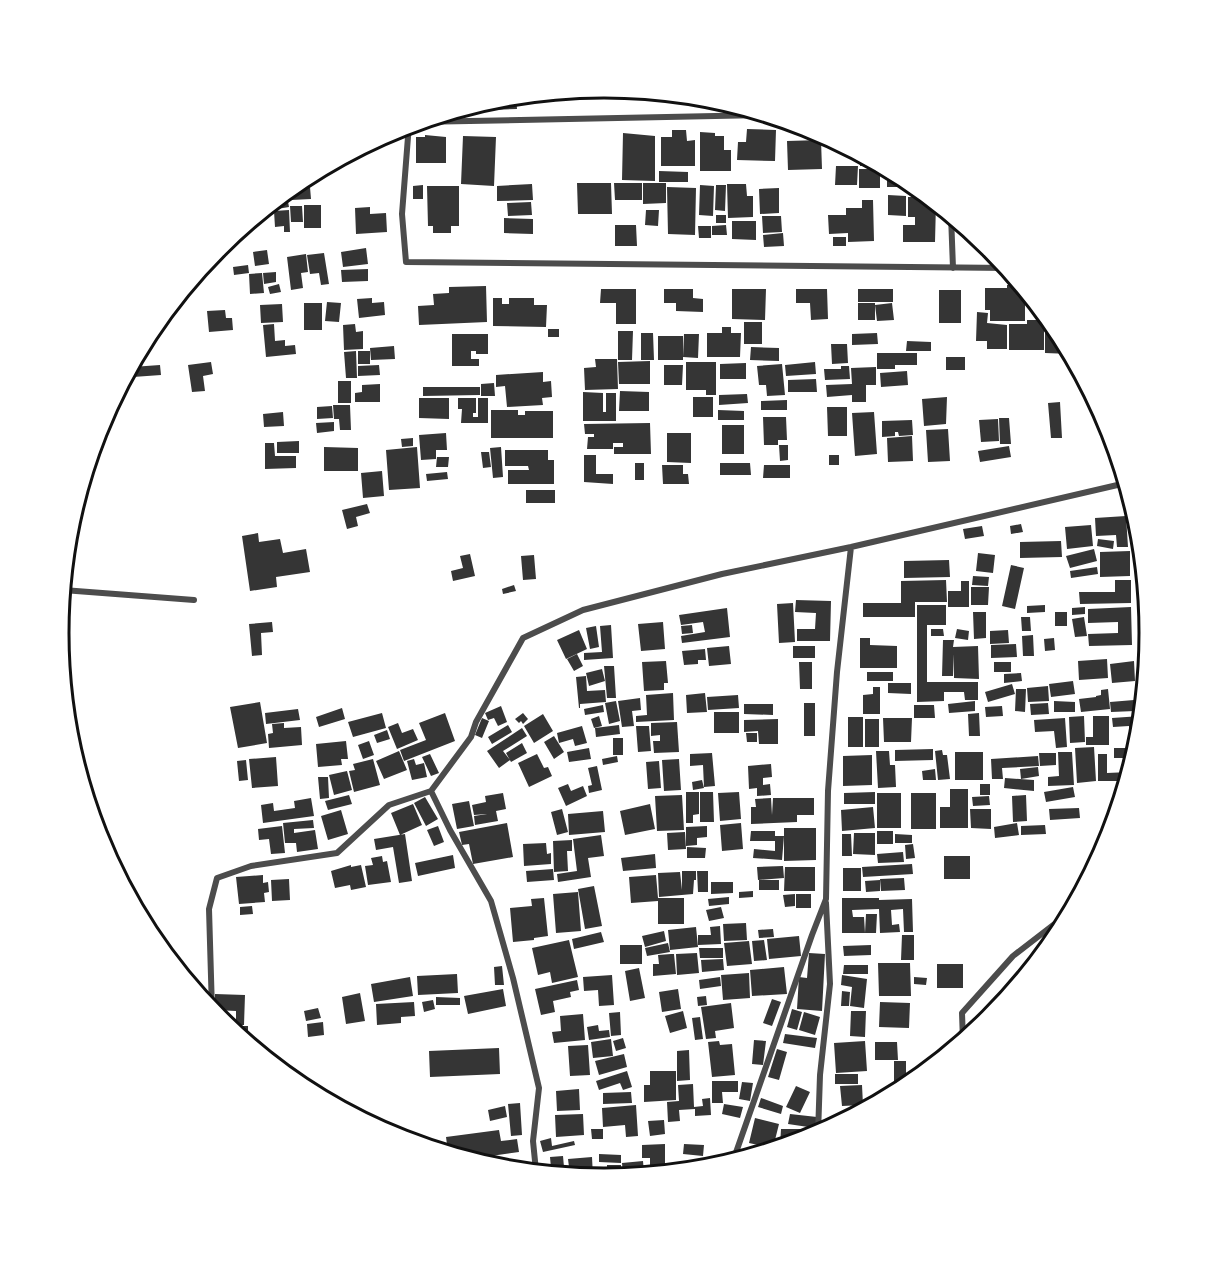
<svg xmlns="http://www.w3.org/2000/svg" width="1208" height="1265" font-family="'Open Sans',sans-serif">
  <rect width="100%" height="100%" fill="#fff"/>
  <path fill="#353535" d="M603,87L661,93V94L603,96Z
    M591,88V92L557,93V92Z
    M516,96L517,109L491,110V100Z
    M803,126L816,130V137H803Z
    M747,129L776,130L775,161L737,160L738,142H746Z
    M672,130H686L687,141L695,140V166H661V137H672Z
    M700,132L715,133V136H724V150H731V171H700Z
    M623,133L655,136V181L622,180Z
    M425,135L446,137V163H416V137H425Z
    M463,136L496,137L494,186L461,184Z
    M821,140L822,169L788,170L787,141Z
    M860,154L879,164V166H860Z
    M836,166H858L857,185H835Z
    M859,169H880V188H859Z
    M659,171L688,172V182H659Z
    M887,171H891L907,179L912,183V187H887Z
    M309,175L311,199L291,200L290,188Z
    M577,183H611L612,214H578Z
    M614,183H642V200H615Z
    M643,183H666V203L643,204Z
    M532,184L533,200L497,201V186Z
    M727,184H746L747,196H753V217L728,218Z
    M423,185V199H413V186Z
    M700,185L714,186L713,216L699,215Z
    M716,185H726L725,211L715,210Z
    M427,186H459V226H451V233H433V226H428Z
    M667,187L696,188L695,235L668,234Z
    M779,188V213L760,214L759,189Z
    M286,191L289,207L271,210L270,204Z
    M888,195L906,196V216L888,215Z
    M908,197H929L936,203L935,242H903V225H915V217H908Z
    M862,200H873L874,241L848,242V233L829,234L828,215H846V208H862Z
    M531,202L532,215L508,216L507,203Z
    M304,205H321V228H304Z
    M290,206H302L303,222H291Z
    M370,207V214L386,213L387,232L356,234L355,208Z
    M289,210L290,232H284V226L275,227L274,211Z
    M646,210H659L658,226L645,225Z
    M716,215H726V223H716Z
    M762,216H781L782,232L763,233Z
    M504,218L533,219V234L504,233Z
    M732,221H756V240L732,239Z
    M615,225H636L637,246H615Z
    M726,225L727,235H712V226Z
    M698,226H711V238H699Z
    M783,233L784,246L764,247L763,235Z
    M833,237H846V246H833Z
    M366,248L368,264L343,267L341,252Z
    M267,250L269,264L255,266L253,252Z
    M324,253L329,284L321,285L319,273L310,274L307,255Z
    M306,254L308,272L301,273L303,288L291,290L287,257Z
    M248,265L249,273L234,275L233,267Z
    M368,269V281L342,282L341,270Z
    M276,272V282L264,284L263,273Z
    M262,273L264,293L250,294L249,274Z
    M279,284L281,292L270,294L268,287Z
    M1007,285H1021L1025,290V321H990V310H985V288H1007Z
    M486,286L487,322L419,325L418,306L434,305L433,294L449,293V287Z
    M601,289H636V324H616V303H600Z
    M664,289H693V298L703,299V312L676,311V303H664Z
    M732,289H766L765,320L732,319Z
    M796,289H827L828,319L811,320L810,303H796Z
    M858,289H893V302H858Z
    M939,290H961V323H939Z
    M372,298V303L384,302L385,315L359,318L357,299Z
    M493,298H502V304H509V298H534V305H547L546,327L493,326Z
    M327,302L341,303L339,322L325,321Z
    M304,303H322V330H304Z
    M858,303H875V320H858Z
    M892,303L894,320L877,321L875,305Z
    M282,304L283,322L261,323L260,305Z
    M225,310L226,318H232L233,330L209,332L207,311Z
    M977,312L988,313L987,323L1007,325V349H987V341H976Z
    M1027,320H1044V350H1009V324H1027Z
    M744,322H762V344H744Z
    M1045,322H1051L1058,330L1071,354L1045,353Z
    M274,324L275,341L285,340V346L295,345L296,354L266,357L263,325Z
    M355,324L356,332L363,331V349L344,350L343,325Z
    M722,327H731V333H741L740,357H707V333H722Z
    M548,329H559V337H548Z
    M618,331H633L632,360H618Z
    M641,333H653L654,360H641Z
    M877,333L878,344L852,345V334Z
    M452,334H488V354H476V351H471V359H479V366H452Z
    M684,334H699L698,358L683,357Z
    M658,336H683V360H658Z
    M907,341L931,342V351H906Z
    M831,344H847L848,363L832,364Z
    M394,346L395,359L371,360L370,348Z
    M751,347L779,348V361L750,360Z
    M356,351L357,378H346L344,352Z
    M358,351H370V364H358Z
    M877,353H917V365H895V369H877Z
    M946,357H965V370H946Z
    M595,359H617L618,389L585,390L584,368L596,367Z
    M650,361V384H619L618,362Z
    M211,362L213,374L203,376L205,391L192,392L188,365Z
    M686,362H716V395H706V390H686Z
    M815,362L816,374L786,376L785,365Z
    M746,363V379H720V364Z
    M782,364L785,395L767,396L766,385H759L757,366Z
    M160,365L161,375L133,377L132,367Z
    M379,365L380,375L358,376V366Z
    M664,365H683L682,385H664Z
    M841,366H849L850,379L825,380L824,369H841Z
    M876,367V385H866V402H852V395L827,397L826,385L852,384L851,368Z
    M907,371L908,385L881,387L880,373Z
    M543,372V382L551,381L552,397L542,398L543,405L507,407L505,386L496,387V375Z
    M816,379L817,392H788V380Z
    M338,381H351V403H338Z
    M494,383L495,396H481V384Z
    M380,384V402H355V393L362,392V385Z
    M423,387H480V395L423,396Z
    M620,391L649,392V411H619Z
    M583,392L603,393V412H606V393H616V421H583Z
    M747,394L748,403L719,405V395Z
    M693,397H713V417H693Z
    M947,397L946,424L924,426L922,399Z
    M419,398H449V419L419,418Z
    M458,398H476V413H473V417H478V398H488V423H461L462,409H458Z
    M787,400V410H761V401Z
    M1060,402L1062,438H1051L1048,403Z
    M333,405H350L351,430H340L339,419H334Z
    M332,406L333,418L317,419V407Z
    M827,407H847V436H828Z
    M491,410H518V415H525V411H553V438H491Z
    M718,410L744,411V420H718Z
    M283,412L284,426L264,427L263,414Z
    M874,412L877,454L855,456L852,413Z
    M763,417H786L787,440H778V445H764Z
    M999,418H1009L1011,444H1000Z
    M998,419L999,441L981,442L979,420Z
    M912,420L913,435L899,436L898,432H895V436L882,437V421Z
    M334,422V431L317,433L316,423Z
    M650,423L651,454H614V447H623V443H613V449H587L588,437H594V434H585L584,424Z
    M722,425H744V454H722Z
    M948,429L950,461L928,462L926,430Z
    M446,433L447,450H436V459L421,460L419,435Z
    M667,433H691V463L667,462Z
    M912,436L913,461L888,462L887,438Z
    M413,438V446L402,447L401,439Z
    M299,441V453H277V442Z
    M265,443H274L275,456H296V468L265,469Z
    M779,445H788V460L780,461Z
    M1009,446L1011,457L980,462L978,451Z
    M324,447L358,448V471H324Z
    M417,447L420,488L389,490L386,450Z
    M501,447L503,477L493,478L490,448Z
    M505,450H548V460H554V484H508V470H529L528,466H505Z
    M481,452H489L491,467L483,468Z
    M584,455H596V474H613V484L584,482Z
    M829,455H839V465H829Z
    M437,457H449L448,467H436Z
    M635,463H644V480H635Z
    M720,463H750L751,475H720Z
    M662,465H683V474H688L689,484H663Z
    M764,465H790V478H763Z
    M382,471L384,496L363,498L361,473Z
    M447,472L448,479L427,481L426,474Z
    M526,490H555V503H526Z
    M367,504L370,513L356,517L358,526L347,529L342,510Z
    M1126,516L1128,547H1117L1116,535L1096,536L1095,518Z
    M1021,524L1023,532L1011,534L1010,526Z
    M1091,525L1093,546L1067,549L1065,527Z
    M982,526L984,536L965,539L963,529Z
    M258,533L259,542L280,539L283,553L306,549L310,572L276,577L277,587L250,591L242,536Z
    M1098,539L1114,541L1113,549L1097,546Z
    M1061,541L1062,557L1020,558V542Z
    M1094,549L1097,561L1070,568L1066,556Z
    M1130,551V576L1100,577V552Z
    M978,553L995,555L993,573L976,571Z
    M470,554L475,576L453,581L451,571L463,568L460,556Z
    M534,555L536,579L523,580L521,556Z
    M949,560L950,577L904,578V561Z
    M1011,565L1024,568L1015,609L1002,606Z
    M1097,567L1098,574L1071,578L1070,571Z
    M973,576L989,577L988,586L972,585Z
    M946,580L947,602H915V617H863V603H901V581Z
    M1115,580H1131V603L1080,604L1079,592H1115Z
    M961,581H969V607H948V591H961Z
    M514,585L516,591L503,594L502,589Z
    M971,587H989L988,605H971Z
    M796,600L831,601L830,641H797V629H815L816,613L795,612Z
    M793,603L795,642L779,643L777,604Z
    M917,605H946V625H927V682H978V700H965L964,692H944V701L917,702Z
    M1045,605V612L1027,613V606Z
    M1085,607V614L1072,615V608Z
    M1131,607L1132,645L1089,646L1088,634L1118,633V622L1088,623V609Z
    M727,608L730,637L682,643L681,636L705,632L703,622L681,625L679,615Z
    M973,612H986V638L974,639Z
    M1055,612H1067V626H1055Z
    M1021,617H1030L1031,631H1022Z
    M1084,617L1087,636L1075,637L1072,619Z
    M272,622L273,632L261,633L262,655L252,656L249,624Z
    M663,622L665,649L641,651L638,624Z
    M611,625L613,658L584,660V653L602,652L600,626Z
    M692,625L693,633L682,634L681,626Z
    M596,626L599,647L590,649L586,628Z
    M931,629H943L944,636H931Z
    M957,629L969,631L968,640L955,638Z
    M579,630L587,649L566,659L557,640Z
    M1008,630L1009,643L990,644V631Z
    M1033,635L1034,656H1023L1022,636Z
    M860,638H870V645L897,646V668H860Z
    M1054,638L1055,650L1045,651L1044,639Z
    M943,640H954L953,647L978,646L979,679L954,678V654L953,676H942Z
    M1016,644L1017,657L991,658V645Z
    M729,646L731,664L709,666L707,648Z
    M793,646H815V658H793Z
    M705,649L706,660H698V664L684,665L682,651Z
    M577,654L583,666L574,671L567,659Z
    M1107,659L1108,678L1079,680L1078,661Z
    M666,661L668,683H664V690L644,691L642,662Z
    M1134,661L1135,681L1112,683L1110,664Z
    M799,662H812V689H800Z
    M994,662H1011V672H994Z
    M604,666H614L616,698H607Z
    M602,669L605,681L589,686L586,673Z
    M867,672H893V681H867Z
    M1021,673L1022,681L1004,683V674Z
    M586,676L587,691L605,690L606,702L580,704V708H579L576,677Z
    M1073,681L1075,694L1051,697L1049,684Z
    M888,683H911V694L888,693Z
    M1012,684L1015,694L988,702L985,692Z
    M1048,686L1049,701L1028,702L1027,688Z
    M873,687H880V714H863V695L873,694Z
    M1016,689H1026L1025,712L1015,711Z
    M1108,689L1110,709L1081,712L1079,699L1096,697V696L1101,695V690Z
    M673,693L674,720L636,722V716L647,715L646,695Z
    M705,693L707,712L687,713L686,695Z
    M738,695L739,708L708,710L707,697Z
    M640,698L641,710L632,711L634,726L622,727L618,701Z
    M1134,700L1135,711L1111,712L1110,702Z
    M616,701L620,721L609,724L605,703Z
    M975,701V711L949,713L948,704Z
    M1054,701L1075,702V712H1054Z
    M260,702L267,743L238,748L230,707Z
    M804,703H815V736H804Z
    M1048,703L1049,714L1031,715L1030,704Z
    M744,704H773V715L744,714Z
    M603,705L604,712L585,715L584,709Z
    M914,705H934L935,718H914Z
    M501,706L507,722L498,726L494,718L488,720L485,713Z
    M1002,706L1003,716L986,717L985,707Z
    M342,708L345,719L319,727L316,717Z
    M298,709L300,720L266,724L265,713Z
    M714,712H739V733H714Z
    M382,713L386,728L353,737L348,722Z
    M445,713L455,741L404,761L400,750L426,740L419,723Z
    M523,713L528,719L523,724L521,721L519,723L515,719Z
    M979,713L980,736H969L968,714Z
    M543,714L553,731L534,743L524,726Z
    M599,716L602,726L594,728L591,719Z
    M1084,716L1085,742L1070,743L1069,717Z
    M1093,716H1109V745H1086V737H1093Z
    M1141,716L1138,741L1130,742L1129,726L1113,727L1112,718Z
    M848,717H863V747H848Z
    M482,718L489,721L482,738L475,735Z
    M883,718H912L911,742H884Z
    M1065,718L1067,747L1056,748L1054,731L1035,732L1034,720Z
    M778,719V744H759L758,731L744,732V720Z
    M865,719H879V747H865Z
    M677,722L679,752L654,753L653,741H660V735L651,736V723Z
    M284,723V728L301,727L302,745L269,748L268,734L273,733L272,724Z
    M398,723L402,733L413,729L418,740L397,749L388,727Z
    M508,725L512,732L492,744L488,737Z
    M619,725L620,734L596,737L595,728Z
    M582,726L587,743L575,746L573,739L559,743L557,733Z
    M636,726H649L651,751L638,752Z
    M522,728L527,736L503,751L510,760L499,768L487,751Z
    M387,730L390,739L377,743L374,735Z
    M746,733H757V742H747Z
    M554,736L564,752L554,759L544,742Z
    M613,738H623V755H613Z
    M346,741L348,759H341L342,765L318,767L316,744Z
    M369,741L374,755L363,759L358,745Z
    M522,743L527,753L511,762L506,753Z
    M1094,747L1096,781L1077,783L1075,748Z
    M589,748L591,759L569,762L567,752Z
    M1114,748H1136L1133,758H1114Z
    M933,749V760L895,761V750Z
    M942,750L943,755H947L950,779L938,780L935,751Z
    M399,751L407,770L384,779L376,761Z
    M876,751H889L890,765H895L896,787L878,788Z
    M955,752H983V780H955Z
    M1058,752H1072L1074,785L1048,786V777L1059,776Z
    M712,753L715,786L704,787L703,765L690,766V754Z
    M1039,753H1056V765L1040,766Z
    M430,754L439,773L431,776L422,757Z
    M537,754L544,768L548,767L552,776L529,787L518,763Z
    M1098,754H1107V773L1129,772L1126,781H1098Z
    M872,755V785L843,786V756Z
    M617,756L618,762L603,765L602,759Z
    M1038,756L1039,766L1002,768L1003,779H992L991,759Z
    M276,757L278,786L252,788L249,759Z
    M373,759L380,785L354,792L349,771L355,770L353,764Z
    M414,759L416,765L424,763L427,777L412,780L407,761Z
    M679,759L681,790L664,791L662,760Z
    M246,760L248,780L239,781L237,761Z
    M659,761L661,788L648,789L646,762Z
    M771,764L772,777L763,778V785L770,784L771,795L757,796V788L749,789L748,766Z
    M597,766L602,790L589,793L588,786L592,785L588,768Z
    M1038,767L1039,776L1021,779L1020,769Z
    M935,769L936,780H923L922,771Z
    M347,771L352,790L334,795L329,775Z
    M318,777H328L329,798L320,799Z
    M1005,778L1034,780V791L1004,788Z
    M702,780L704,788L693,790L692,782Z
    M568,784L571,791L583,786L587,796L566,806L558,788Z
    M980,784H990V795H980Z
    M1073,787L1075,797L1046,802L1044,792Z
    M950,789H968V828H940V807H950Z
    M686,792H699V814L693,815V823H686Z
    M700,792H713L714,822H700Z
    M739,792L741,819L720,821L718,793Z
    M875,792V804H844V793Z
    M503,793L506,809L496,811L498,821L475,825L474,816L487,814L474,815L472,805L486,802L485,796Z
    M877,793H901V828H877Z
    M911,793H936V829H911Z
    M349,795L352,804L328,810L325,801Z
    M682,795L684,830L657,831L655,796Z
    M1026,795L1027,821L1013,822L1012,796Z
    M989,796L990,805L973,806L972,797Z
    M425,797L438,819L426,826L414,803Z
    M311,798L314,816L263,823L261,805L273,803L274,811L295,808L294,801Z
    M771,798L772,815L773,798H814V815H797V822L751,824V807H756L755,799Z
    M469,801L474,826L457,829L452,804Z
    M413,804L422,825L400,835L391,813Z
    M650,804L655,829L625,835L620,811Z
    M873,807L875,828L842,831L841,810Z
    M1079,808L1080,818L1050,820L1049,809Z
    M562,809L568,832L557,835L551,812Z
    M970,809H991V829L971,828Z
    M341,810L348,834L328,840L321,816Z
    M603,811L605,832L569,835L568,814Z
    M313,820L314,828L294,829V833L315,830L318,849L297,852L296,843H285L283,823Z
    M507,823L513,857L473,864L469,844L462,845L459,832Z
    M741,823L743,849L722,851L720,825Z
    M1017,823L1019,835L995,838L994,827Z
    M1045,825L1046,834L1021,835V826Z
    M282,826L285,853L271,854L269,839L259,840L258,829Z
    M438,826L444,842L434,846L427,830Z
    M707,826V837L697,838V845L686,846V827Z
    M784,828H816V860L784,861Z
    M751,831H775V836H784L782,860L753,858L754,849L775,851V841H750Z
    M877,831H893V844H877Z
    M685,832L686,849L668,850L667,833Z
    M854,833H875V855L853,854Z
    M405,834L412,881L399,883L393,847L376,850L374,839Z
    M842,834H851L852,856H842Z
    M895,834L912,835V843H895Z
    M601,835L604,856L588,858L591,877L558,882L557,874L577,871L573,839Z
    M572,840V851H567L568,871L554,872L553,841Z
    M546,843L547,854L551,853V864L524,866L523,844Z
    M913,844L915,858L906,859L905,845Z
    M687,847L706,848L705,858H687Z
    M903,852L904,862L878,863L877,854Z
    M655,854L656,868L623,871L621,858Z
    M453,855L455,868L418,876L415,863Z
    M382,856L383,862L387,861L391,882L368,885L365,866L373,865L371,858Z
    M944,856H970V879H944Z
    M912,864L913,874L863,877L862,867Z
    M351,865V867L361,865L366,887L351,890L350,885L335,888L331,871Z
    M783,866L784,878L758,880L757,867Z
    M785,867H815V891H784Z
    M843,868H861V891H843Z
    M553,869L554,880L527,882L526,871Z
    M682,871H696V880H694L693,894L659,897L658,873L680,872L682,890Z
    M697,871H708V892H698Z
    M263,875V883L268,882L269,892L264,893L265,902L239,904L236,877Z
    M656,875L658,898H684V924H658V901L631,903L629,877Z
    M904,878L905,890L881,891L880,879Z
    M289,879L290,900L272,901L271,880Z
    M759,880H779V890H759Z
    M880,880V891L866,892L865,881Z
    M711,882H733V893L711,894Z
    M594,886L602,926L585,929L578,889Z
    M753,891V897L739,898V892Z
    M578,892L581,931L556,933L553,894Z
    M795,894V906L785,907L783,895Z
    M796,894H811V908H796Z
    M729,897V904L709,906L708,899Z
    M544,898L548,936L534,938V940L513,942L510,908L532,906L531,899Z
    M842,898H879V900L912,899L913,932H904L903,909L891,910L892,925L899,924L900,932L880,933L879,909L852,910L853,917H864L865,933H842Z
    M252,906L253,914L240,915V907Z
    M721,907L724,918L709,921L706,910Z
    M866,914H877L876,933H865Z
    M746,923L747,940L724,941L723,924Z
    M720,926L721,944L698,945V935H711L710,927Z
    M696,927L698,947L670,950L668,930Z
    M773,929L774,937L759,938L758,930Z
    M664,931L666,941L645,947L642,936Z
    M601,932L604,942L574,949L572,939Z
    M902,935H914V960H901Z
    M799,936L801,956L769,959L767,939Z
    M569,940L578,977L552,983L550,972L538,975L532,948Z
    M764,940L767,960L754,961L752,941Z
    M749,941L752,964L727,966L724,943Z
    M668,943L670,952L647,956L645,948Z
    M620,945H642V964H620Z
    M871,945V955L844,956L843,946Z
    M699,948H723V958H700Z
    M697,953L699,973L677,975L676,954Z
    M809,953L825,954L822,1011L797,1009L799,977L807,978Z
    M671,954H674L676,974L653,976V964H659L658,955Z
    M723,959L724,970L702,972L701,960Z
    M878,963H910L911,996H879Z
    M937,964H963V988H937Z
    M844,965H868V974H843Z
    M502,966L504,985H495L494,967Z
    M784,967L787,994L752,996L750,970Z
    M639,968L645,998L630,1001L625,971Z
    M749,973L750,998L723,1000L721,975Z
    M457,974L458,993L418,995L417,976Z
    M612,975L614,1005L599,1006L598,990L584,991L583,977Z
    M842,975L867,979L864,1008L850,1006L852,987L841,985Z
    M410,977L413,996L374,1002L371,984Z
    M720,977L721,986L700,989L699,980Z
    M914,977L927,978L926,985L914,984Z
    M577,980L579,990L570,992L571,997L553,1001L555,1012L541,1015L535,989Z
    M503,989L506,1006L468,1014L464,996Z
    M678,989L681,1009L662,1012L659,992Z
    M842,991L850,992L849,1006H841Z
    M360,993L365,1021L346,1024L342,997Z
    M215,994L245,995L244,1025H236V1011L215,1010Z
    M706,996L707,1005L698,1006L697,997Z
    M436,997L460,998V1005H436Z
    M772,999L781,1002L772,1026L763,1023Z
    M433,1000L435,1009L424,1012L422,1002Z
    M414,1002L415,1016L401,1017V1023L377,1025L376,1004Z
    M880,1002L910,1003L909,1028L879,1027Z
    M731,1003L734,1028L715,1031L716,1038L706,1039L701,1007Z
    M318,1008L321,1018L306,1021L304,1011Z
    M792,1009L802,1012L797,1030L787,1027Z
    M683,1011L687,1028L670,1033L665,1016Z
    M851,1011H866L865,1037L850,1036Z
    M620,1012L621,1035L611,1036L609,1013Z
    M804,1012L820,1017L815,1035L799,1030Z
    M583,1014L585,1040L554,1043L552,1032L561,1031L560,1016Z
    M700,1017L703,1039L695,1040L692,1018Z
    M323,1022L324,1035L308,1037L307,1024Z
    M598,1025L599,1031L609,1030L610,1037L589,1040L587,1027Z
    M237,1026H248V1042L237,1033Z
    M785,1034L817,1038L815,1048L783,1043Z
    M623,1038L626,1048L616,1051L613,1041Z
    M611,1039L613,1056L593,1058L591,1042Z
    M754,1040L766,1041L763,1065L752,1064Z
    M719,1041L720,1045L732,1044L735,1075L712,1077L708,1042Z
    M865,1041L867,1071L836,1073L834,1043Z
    M875,1042H897L898,1060H875Z
    M588,1045L590,1075L570,1076L568,1046Z
    M499,1048L500,1074L430,1077L429,1051Z
    M777,1049L787,1052L779,1080L768,1077Z
    M689,1050L690,1080L677,1081V1051Z
    M624,1054L627,1067L599,1075L595,1061Z
    M894,1061H906V1087L904,1088H894Z
    M627,1071L632,1087L623,1090L620,1083L599,1090L596,1081Z
    M650,1071H676V1100L644,1102V1085H650Z
    M835,1074H858V1084H835Z
    M712,1081H738V1092H722L723,1103H712Z
    M742,1082L753,1083L750,1101L739,1099Z
    M693,1084L694,1107L703,1106L702,1099L710,1098L711,1115L695,1116V1109L679,1110L680,1121L668,1122L667,1102L679,1101L678,1085Z
    M862,1085L863,1105L842,1106L840,1086Z
    M796,1086L810,1092L800,1113L786,1107Z
    M579,1089L580,1110L557,1111L556,1091Z
    M631,1092L632,1103L603,1104V1093Z
    M874,1093L883,1094V1099L874,1104Z
    M761,1098L783,1106L781,1114L758,1107Z
    M520,1103L522,1135L511,1136L508,1104Z
    M724,1104L743,1107L740,1118L722,1114Z
    M636,1105L638,1136L626,1137L625,1125L603,1127L602,1108Z
    M505,1106L507,1117L490,1121L488,1110Z
    M841,1113H856L841,1121Z
    M583,1114L584,1135L556,1137L555,1115Z
    M790,1114L817,1117L815,1128L788,1124Z
    M755,1118L779,1124L773,1148L749,1143Z
    M664,1120L665,1134L650,1136L648,1121Z
    M591,1129H603V1139H592Z
    M781,1129H812V1137L780,1146Z
    M499,1130L501,1141L517,1139L519,1152L470,1159L448,1152L446,1137Z
    M551,1138L552,1146L574,1141L575,1145L543,1152L540,1141Z
    M665,1144V1169H650V1158H642V1145Z
    M684,1144L704,1145L703,1156L683,1154Z
    M599,1154L621,1155V1163L599,1162Z
    M563,1156L564,1167L551,1168L550,1157Z
    M592,1157L593,1177L570,1175L568,1159Z
    M643,1161L644,1173L623,1174L622,1163Z
    M607,1165H621V1176L607,1178Z
    M666,1168H690V1170L666,1172Z"/>
  <g fill="none" stroke-linecap="round" stroke-linejoin="round">
    <path stroke="#4c4c4c" stroke-width="6" d="M416,122L768,115
      M409,124L402,214L406,262L1008,268
      M951,215L953,268
      M63,590L194,600
      M212,1010L209,909L217,878L251,866L337,853L389,805L431,791
      M963,1041L962,1013L1013,956L1070,912
      M818,1134L820,1075L830,984L826,903
      M733,1161L812,935L826,899L828,791L837,672L851,547
      M536,1171L533,1141L539,1088L513,978L491,901L450,830L431,791L471,737L476,722L523,638L583,610L722,574L851,547L1126,483"/>
  </g>
  <path d="M0 0H1208V1265H0ZM69 633a535 535 0 1 1 1070 0a535 535 0 1 1-1070 0Z" fill="#fff" fill-rule="evenodd"/>
  <path fill="none" stroke="#111" stroke-width="3" d="M69 633a535 535 0 1 1 1070 0a535 535 0 1 1-1070 0Z"/>
</svg>
